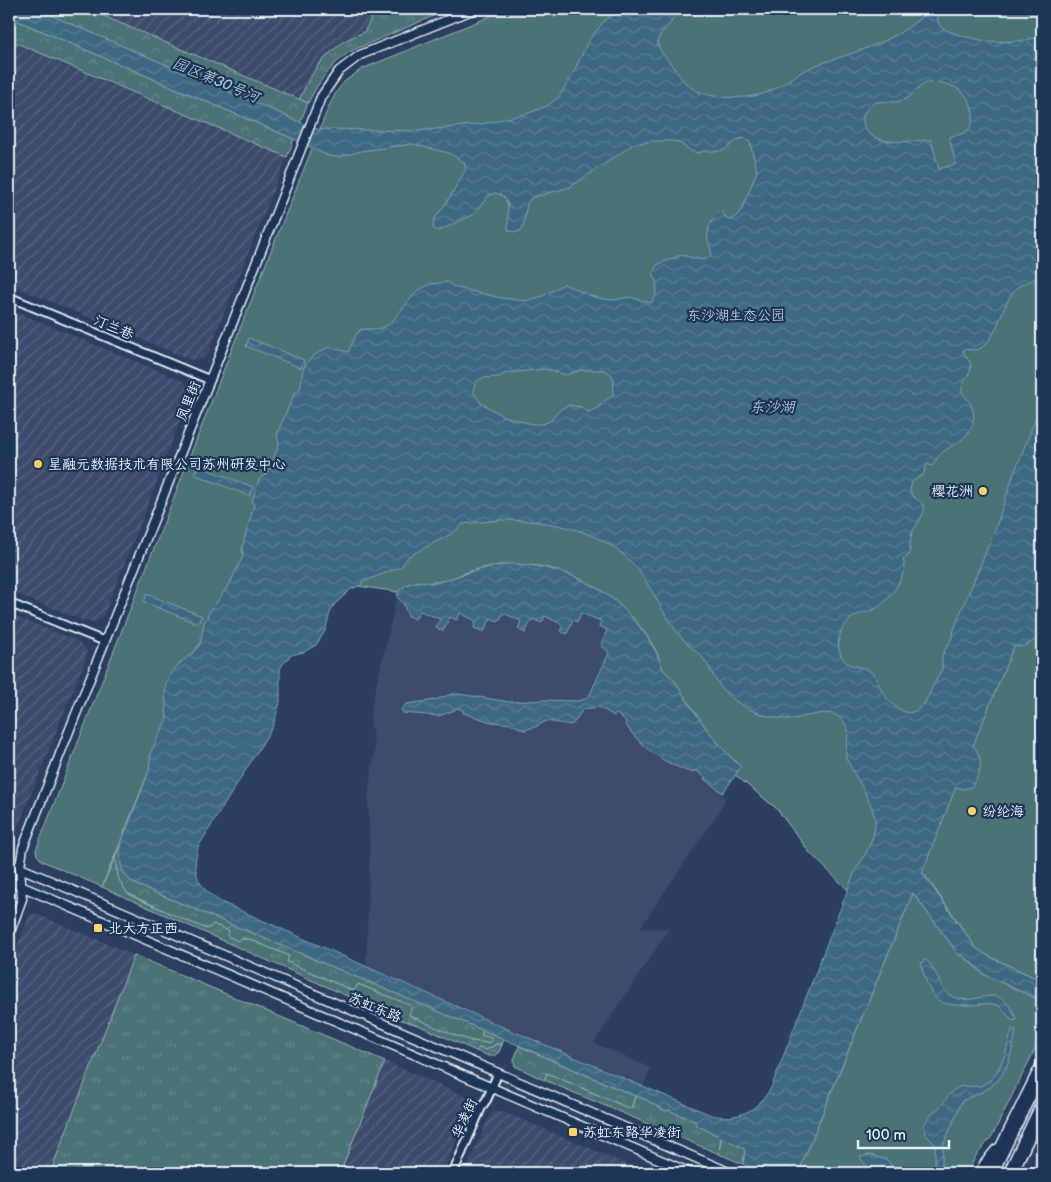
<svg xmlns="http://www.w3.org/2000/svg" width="1051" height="1182" font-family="'Balsamiq Sans','LXGW WenKai TC',sans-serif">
  <defs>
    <pattern id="industrial-furrows" width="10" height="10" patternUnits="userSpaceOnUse" patternTransform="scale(1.25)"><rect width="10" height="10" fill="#3d4b6d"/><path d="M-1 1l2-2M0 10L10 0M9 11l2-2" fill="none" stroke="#596583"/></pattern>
    <pattern id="grass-tufts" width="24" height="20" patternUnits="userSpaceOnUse" patternTransform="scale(1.25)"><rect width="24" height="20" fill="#4b7275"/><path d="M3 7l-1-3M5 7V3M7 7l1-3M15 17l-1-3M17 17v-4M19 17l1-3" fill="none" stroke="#658789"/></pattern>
    <pattern id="forest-crowns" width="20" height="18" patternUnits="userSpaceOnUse" patternTransform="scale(1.25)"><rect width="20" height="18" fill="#4b7275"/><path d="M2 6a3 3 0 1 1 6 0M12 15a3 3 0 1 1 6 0" fill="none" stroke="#658789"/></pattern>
    <pattern id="water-waves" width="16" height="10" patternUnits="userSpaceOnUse" patternTransform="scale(1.25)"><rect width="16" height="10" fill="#3e6983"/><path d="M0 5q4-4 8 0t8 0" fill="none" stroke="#5a7f95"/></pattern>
  </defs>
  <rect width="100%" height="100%" fill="#2c3f61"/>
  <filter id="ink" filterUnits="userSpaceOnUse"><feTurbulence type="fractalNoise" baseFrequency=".02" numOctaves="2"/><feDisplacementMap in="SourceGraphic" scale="10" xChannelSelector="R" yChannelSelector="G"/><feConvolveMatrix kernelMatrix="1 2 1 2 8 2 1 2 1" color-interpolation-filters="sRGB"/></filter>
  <g filter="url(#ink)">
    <path fill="#3d4b6d" d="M581,579L741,767L722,794L725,797L723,806L640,928L669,929L594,1043L651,1068L644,1085L503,1027L366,965L370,850L368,798L375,749L370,720L371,709L398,592Z"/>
    <path fill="url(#industrial-furrows)" d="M87,9H376L364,32L344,41L328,55L318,65L308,81L299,100Z
      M10,41L287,157L208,353L203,359L191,360L9,284Z
      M9,309L181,380L188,386L189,396L147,507L103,617L95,622H87L9,591Z
      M9,614L78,641L85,648L87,652L86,658L15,834L9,843Z
      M33,914L39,915L134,955L50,1173H9V967L29,916Z
      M385,1061L463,1095L469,1100L470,1107L443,1173H340Z
      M497,1111H502L647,1173H465L488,1119L492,1113Z"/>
    <path fill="url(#grass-tufts)" stroke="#9ab2b6" d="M376,9H450L351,51C330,65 319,81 308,103L299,100L308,81L318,65L328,55L344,41L364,32Z
      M115,857C117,873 119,887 133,897L207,929L213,924L230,931L241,939H249L290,956L288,962L354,991L358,984L413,1006L409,1015L472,1041L489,1043L481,1035L483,1030L504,1039L502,1045L497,1044L486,1050L479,1048L476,1051L420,1026L399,1019L102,887Z
      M134,955L385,1061L340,1173H50Z
      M547,1073L631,1109L635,1096L645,1099L665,1111L669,1110L697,1122L696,1125L721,1136L719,1154L544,1080Z
      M1042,1146V1173H1034L1036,1159Z"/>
    <path fill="url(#forest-crowns)" stroke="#9ab2b6" d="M36,9H87L308,103L300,123Z
      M9,17L294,139L287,157L9,40Z
      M121,844L119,856L135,884L483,1030L481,1035L491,1038L492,1041C476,1049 426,1022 409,1015L412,1006L358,984L354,991L287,962L289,956L249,939H241L238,941L227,936L229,931L213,924L211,927L207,929L180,918L127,893L119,880L117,871L115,857Z
      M497,1044L502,1045L499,1052L494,1056H489L476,1051L479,1048L486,1050Z
      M519,1046L635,1096L631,1109L547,1073L544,1080L515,1066L514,1060Z
      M721,1136L743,1148L745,1150L743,1164L719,1154Z"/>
    <path fill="#4b7275" stroke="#9ab2b6" d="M508,9H1042V981L988,956L976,948L925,875L922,873L848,890L811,854L776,808L735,775L741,767C719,747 702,723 686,699C682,693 678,686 674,680C670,676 666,673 663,669C660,664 659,657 656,651C634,611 599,582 555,570C524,561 492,563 462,574C453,578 443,582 433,582C415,584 413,578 398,592L358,586L351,589L149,771L102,887L42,861L37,855L36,850L233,346L329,106L337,91L345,81L362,69Z
      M913,893L959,955H962L983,974L1042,1001V1035L992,1136L976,1156L967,1173H798Z"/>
    <path fill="url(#water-waves)" stroke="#829fb2" fill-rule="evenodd" d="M9,9H36L319,130L326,129L418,131L482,124L529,113L547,106L559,97L573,74L588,41L606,19L617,13L621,9H675C676,26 655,31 658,45C660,52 667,58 671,64C677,72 682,80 690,87C707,100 749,100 768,92C784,85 798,72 814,66C855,51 899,43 929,9H940C939,13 936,19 939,24C941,29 947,30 951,32C981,43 1012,45 1042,36V276C1034,280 1020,283 1015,290C1001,305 999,336 981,348C975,352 969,348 963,350C963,357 971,359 971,367C971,376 960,382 962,391C963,395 966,397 968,400C976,410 975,423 968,433C963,441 954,444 947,449C940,453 936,460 932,466L927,464L923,475L913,481C904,499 921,497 924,507C926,513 916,525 913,531C909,539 911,547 909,555L903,559C909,574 889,602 875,609C870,612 863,612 857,615C841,623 832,644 844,660C851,669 864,665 871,672C875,675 877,681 879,685C885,698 895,710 909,713L916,711L924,704L942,669V655L951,640L957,621L995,530L1014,473L1042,403V634C1034,641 1024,649 1014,646L973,746C985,759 981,774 971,787L964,789L956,787L922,873L976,948L988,956L1042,981V1001L983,974V972L962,955H959L913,893L798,1173H750L752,1168L743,1164L745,1151L743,1148L696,1125V1122L669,1110L665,1111L645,1099L635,1096L504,1039L135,884C120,873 119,862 121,844L149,771L151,751L167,719L165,692L166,684L171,673L181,662L193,653L200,644L204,623L209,613L229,585L243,556L242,548L254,505L252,501L259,479L266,474L271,466L279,444L277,434L295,392H298C302,386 301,382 302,376C303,359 317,354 329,347L348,352L357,333L361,329H378L389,325L417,291L430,284L448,282L454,287L466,290L502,298L525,301L543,296L564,284L591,296L603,299L614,300L630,297L651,303C659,295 657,282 653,272L657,265L681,255L703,260L710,257C713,251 710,247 708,241C706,228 712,219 721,211L728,220L734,219L742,209L757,171L750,142L743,138L737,140L726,149L720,151H704L698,153L691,151L678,142L671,141H652L634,144L570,187L531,198L527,204L523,227L520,231L515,232L508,230V206L505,198L501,195L495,193L488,196L473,215L438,231L434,229L433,225L434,220L450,197L466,169L464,162L449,153L412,144L361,151L340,157L328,156L294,139L9,17ZM926,83C949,80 973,91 973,117C973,121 971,128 967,131C963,135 954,135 949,137L956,164L939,169L931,140C911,140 867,149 863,122C862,115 866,109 871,105C879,98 891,104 901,101C911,98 917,88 926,83ZM545,369L566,375L581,370H604L611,374L614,379L613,396C603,400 599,409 588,412L581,407L569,405L561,409L550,421L543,424H532L503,416L481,403L474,393L473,389L477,381L482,378L498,377L507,373ZM501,520C550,520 606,529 638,570C654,591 664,617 681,637C687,645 696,650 703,658C712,670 716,685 728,695C744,709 766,718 787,719C806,720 834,702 846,725C851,735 844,748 846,758C853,773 875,806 875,821C876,838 864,857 855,871L771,1088C757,1111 738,1121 711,1115L503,1027L221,902C198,888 191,873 198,847L273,726L280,702V670L282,665L291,655L304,652L316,645L325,631L330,613L334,605L351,589L361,585L362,582L401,567L409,556L453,533L463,524Z
      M249,338L304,360L301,368L246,346Z
      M198,466L253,487L249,496L194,474Z
      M507,564C571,564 625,594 656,652C659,657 660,664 663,669C666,674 671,676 674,680C678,686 682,693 686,699C702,723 719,747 741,767L723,793L704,779L705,777L695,770L693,773C665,764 641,748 625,724L626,721L616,714L614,716L599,707L583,709L572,725L546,721L535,727L524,730L512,724L491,722L463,713V710L456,708L455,710L439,716L403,713L401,709L407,704L435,700L452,694H459L510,702L543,700L577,701L586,699L590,694L609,653L605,648L601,646L607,630L599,626L601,621L581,613L577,622L573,620L567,634L560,631L563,625L545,616L542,623L532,619L525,633L518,629L521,621L503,613L500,620L497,621L491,618L484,632L474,628L476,621L460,613L457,620L450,617L443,631L436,628L440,619L420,611L415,619L408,616L403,603L397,597L398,592L406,585L418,581L431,583L443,581L473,571Z
      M147,594L202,616L198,624L144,602Z
      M926,960C937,969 939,989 951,996C978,1010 998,975 1017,1020L1013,1021L1001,1008L997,1005C989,1003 981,1004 973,1005C933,1007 932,999 921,965L923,961Z
      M1012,1029L1016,1030C1012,1052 1008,1077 987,1089C979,1094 970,1097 962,1101L943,1146L941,1173H933L935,1169V1144L926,1135L924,1125C930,1114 934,1113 942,1105C947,1099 949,1092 957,1088C965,1084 973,1088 980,1086C1000,1079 1008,1047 1012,1029Z
      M870,1155L887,1160L898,1173C881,1173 870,1174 860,1157Z"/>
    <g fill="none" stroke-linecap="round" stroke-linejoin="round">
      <defs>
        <path id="secondary" d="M9,297L210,380
          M9,603L104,641
          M453,1173L482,1106L487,1099L498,1073"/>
        <path id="primary" d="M9,863L731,1173
          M9,881L691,1173
          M9,935L22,899L20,867L23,848C121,597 225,348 321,97L339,71L360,55L475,9
          M979,1173L984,1164L996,1149
          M987,1173L1042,1062
          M1013,1173L1042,1113"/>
        <path id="highway" d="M993,1173L1042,1073
          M1008,1173L1042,1102"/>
      </defs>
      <use href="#secondary" stroke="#e8f1f8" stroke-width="11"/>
      <use href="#primary" stroke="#e8f1f8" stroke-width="11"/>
      <use href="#highway" stroke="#e8f1f8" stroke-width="12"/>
      <use href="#secondary" stroke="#1d3557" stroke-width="7"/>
      <use href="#primary" stroke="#1d3557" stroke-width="8"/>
      <use href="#highway" stroke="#1d3557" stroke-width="9"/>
    </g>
  </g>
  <g fill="#ffd166" stroke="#1d3557" stroke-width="2">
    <circle cx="38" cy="464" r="5"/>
    <circle cx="983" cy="491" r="5"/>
    <circle cx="972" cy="811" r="5"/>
    <rect x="93" y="923" width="10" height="10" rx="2.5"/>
    <rect x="568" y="1127" width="10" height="10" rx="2.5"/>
  </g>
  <g text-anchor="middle" stroke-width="4.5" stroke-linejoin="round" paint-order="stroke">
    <g font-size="14" fill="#b1c5ca" stroke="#1d3557">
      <text x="736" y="320">东沙湖生态公园</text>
    </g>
    <g font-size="14" fill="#e8f1f8" stroke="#1d3557">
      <text transform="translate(114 327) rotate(23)" y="5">汀兰巷</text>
      <text transform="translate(188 401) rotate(-68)" y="5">凤里街</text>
      <text transform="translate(375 1007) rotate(23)" y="5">苏虹东路</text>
      <text transform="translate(464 1118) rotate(-65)" y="5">华凌街</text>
    </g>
    <g font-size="14" fill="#e8f1f8" stroke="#1d3557" text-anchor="start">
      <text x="48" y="469">星融元数据技术有限公司苏州研发中心</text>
      <text x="973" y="496" text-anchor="end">樱花洲</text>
      <text x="982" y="816">纷纶海</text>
      <text x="108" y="933">北大方正西</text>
      <text x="583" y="1137">苏虹东路华凌街</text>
    </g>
    <g font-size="15" font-style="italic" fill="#acc1cf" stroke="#1d3557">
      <text transform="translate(216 80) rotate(23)" y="5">园区第30号河</text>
      <text x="772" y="412">东沙湖</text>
    </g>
  </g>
  <rect width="1051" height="1182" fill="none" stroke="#1d3557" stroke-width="30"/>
  <rect x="15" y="15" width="1021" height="1152" fill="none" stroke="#e8f1f8" stroke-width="2" filter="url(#ink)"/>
  <path d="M858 1140v8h91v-8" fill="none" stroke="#e8f1f8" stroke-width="2.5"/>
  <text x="866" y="1140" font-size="15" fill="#e8f1f8" stroke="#1d3557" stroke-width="4" paint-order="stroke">100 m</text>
</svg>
